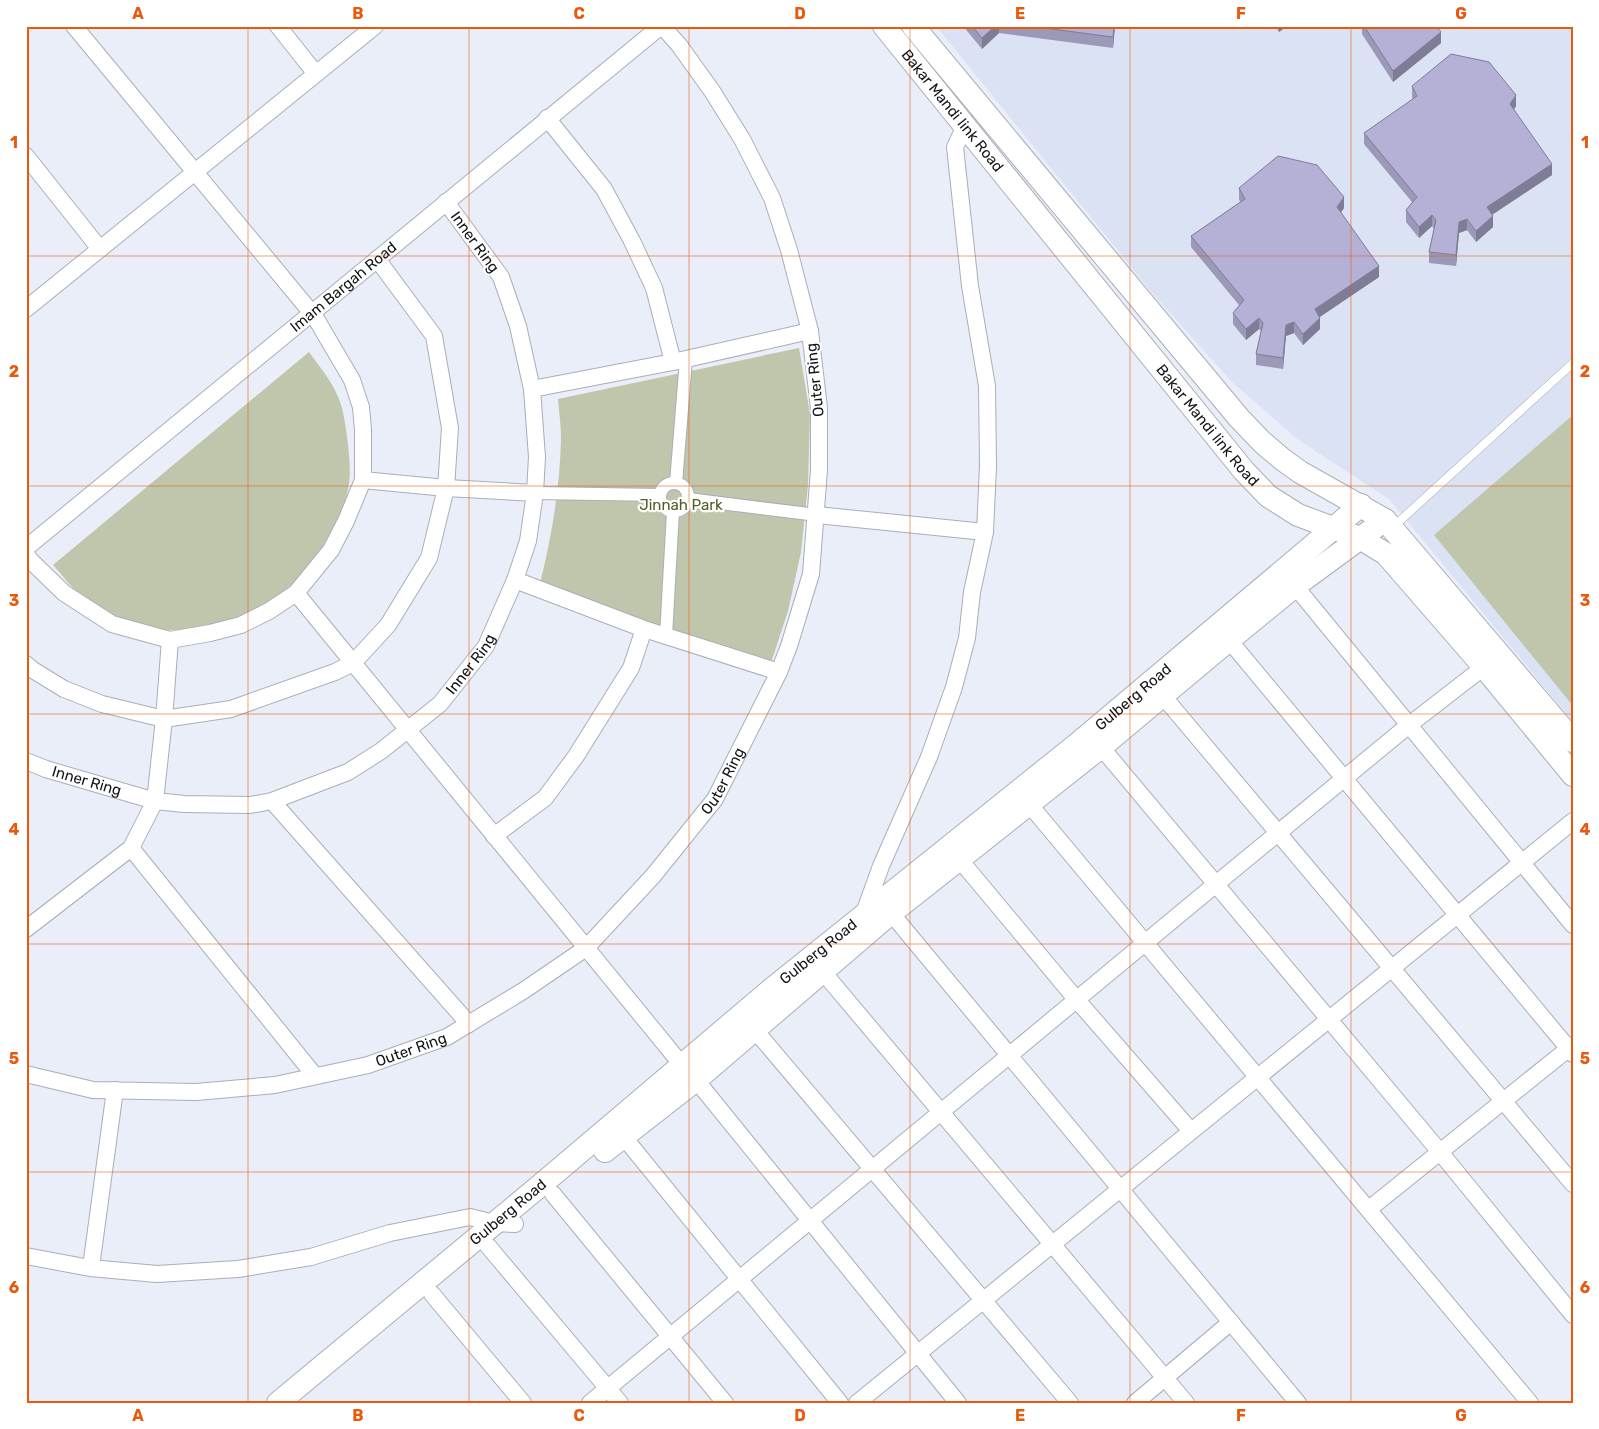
<svg xmlns="http://www.w3.org/2000/svg" width="1599" height="1429" font-family="Rubik,sans-serif">
  <rect width="100%" height="100%" fill="#e9eef8"/>
  <path fill="#dbe2f4" d="M936,26H1573V722L1389,499L1297,439L1231,381L1153,294Z"/>
  <path fill="#c0c6ab" d="M799,348L810,414L808,485L801,552L788,611L770,666L538,591C551,541 560,490 561,438C561,425 559,412 558,399Z
    M309,352C322,370 336,386 342,408C346,424 352,467 349,483C342,538 292,595 243,619C231,625 208,626 195,628C187,628 179,630 172,630C148,630 105,615 86,601C74,591 63,576 53,565Z
    M1573,415V706L1434,535Z"/>
  <g fill="none" stroke-linecap="round" stroke-linejoin="round">
    <defs>
      <path id="service" d="M1393,527L1573,363"/>
      <path id="pedestrian" d="M660 497a14 14 0 1 1 28 0a14 14 0 1 1-28 0Z
        M676,483L686,359
        M535,493L660,495
        M688,499L817,515
        M666,636L673,511"/>
      <g id="minor">
        <path d="M278,26L316,74"/>
        <path d="M547,118L604,189L632,241L654,288L673,362"/>
        <path d="M26,156L100,249"/>
        <path d="M26,309L375,26"/>
        <path d="M532,389L673,362L810,331"/>
        <path d="M363,480L446,488L535,493"/>
        <path d="M817,515L985,532"/>
        <path id="s1" d="M26,548L661,26"/>
        <path d="M26,554L30,560L64,593L112,624L170,640L210,633L241,625L269,611L296,593L331,550L346,521L363,480V430L361,407L352,380L315,317L74,26"/>
        <path d="M515,580L644,629L779,672"/>
        <path d="M1295,586L1573,925"/>
        <path d="M296,593L682,1065"/>
        <path d="M1229,640L1573,1054"/>
        <path d="M26,664L33,670L64,689L102,704L164,719L231,709L335,672L353,663L388,625L429,558L446,488L450,428L434,336L377,259"/>
        <path d="M1163,696L1573,1184"/>
        <path d="M1101,747L1440,1152L1573,1315"/>
        <path id="s2" d="M26,761L46,769L155,801L184,804L250,805L272,801L348,772L381,751L440,704L486,646L515,580L528,541L535,493L537,457L532,389L518,326L501,277L446,202"/>
        <path d="M272,801L469,1024"/>
        <path d="M1029,804L1530,1403"/>
        <path d="M494,836L545,798L576,756L631,668L644,629"/>
        <path d="M131,848L315,1076"/>
        <path d="M960,860L1076,999L1191,1131"/>
        <path d="M891,913L1298,1403"/>
        <path d="M863,916L881,866L929,757L954,687L967,638L972,592L985,532L988,466L987,386L970,286L955,147L965,126"/>
        <path d="M26,929L131,848L155,801L164,719L170,640"/>
        <path d="M823,972L1186,1403"/>
        <path d="M754,1029L1070,1403"/>
        <path id="s3" d="M26,1074L93,1090L196,1092L275,1085L368,1065L447,1037L523,991L586,948L653,876L715,799L779,672L789,646L811,574L819,470V408L810,331L789,250L772,198L742,139L712,91L679,45L662,26"/>
        <path d="M696,1080L958,1403"/>
        <path d="M623,1136L840,1403"/>
        <path d="M553,1194L725,1403"/>
        <path d="M1369,1209L1573,1045"/>
        <path d="M488,1246L620,1403"/>
        <path d="M26,1256L90,1268L157,1274L238,1269L311,1257L390,1233L470,1217L494,1223L515,1224"/>
        <path d="M91,1267L115,1090"/>
        <path d="M432,1294L523,1403"/>
        <path d="M590,1403L1216,884L1409,725L1484,667"/>
        <path d="M857,1403L1573,821"/>
        <path d="M1135,1403L1231,1322"/>
      </g>
      <g id="secondary">
        <path id="s4" d="M884,26L1244,471L1268,496L1298,515L1360,538L1386,554L1484,667L1573,775"/>
        <path d="M913,26L1239,418L1262,442L1282,459L1300,472L1385,520L1573,741"/>
        <path d="M605,1151L696,1080L891,913L1101,747L1229,640L1295,586L1385,520"/>
        <path id="s5" d="M278,1403L542,1184L773,988L1081,741L1361,505"/>
      </g>
    </defs>
    <use href="#service" stroke="#a9aeb8" stroke-width="9"/>
    <use href="#pedestrian" stroke="#a9aeb8" stroke-width="14"/>
    <use href="#minor" stroke="#a9aeb8" stroke-width="18"/>
    <use href="#secondary" stroke="#a9aeb8" stroke-width="24"/>
    <use href="#service" stroke="#fff" stroke-width="8"/>
    <use href="#pedestrian" stroke="#fff" stroke-width="12"/>
    <use href="#minor" stroke="#fff" stroke-width="16"/>
    <use href="#secondary" stroke="#fff" stroke-width="22"/>
  </g>
  <path fill="#9c98b8" d="M963,26H1115L1113,48L999,33L982,49Z
    M1275,26H1287L1279,32Z
    M1362,26H1436L1441,43L1393,82L1362,34Z
    M1412,86L1516,106L1514,110L1552,175L1492,215L1493,227L1476,242L1467,230L1459,233L1456,266L1429,263V252L1434,229L1432,226L1419,238L1406,222V210L1412,202L1364,144V133L1413,99L1412,97Z
    M1239,188L1344,208L1341,212L1379,277L1320,317V329L1303,345L1294,333L1286,336L1283,369L1256,365V354L1261,331L1259,329L1246,340L1233,324V313L1239,305L1191,247V236L1240,202L1239,199Z"/>
  <path fill="#7f7c96" d="M995,26H999V33L982,49V38Z
    M1114,26H1115L1113,48V37Z
    M1279,26H1287L1279,32Z
    M1441,32V43L1393,82V71Z
    M1516,95V106L1510,115V104Z
    M1552,164V175L1487,218V207Z
    M1344,197V208L1337,218V207Z
    M1432,215V226L1419,238V227Z
    M1493,216V227L1476,242V231Z
    M1467,219V230L1459,233L1456,266V255L1459,222Z
    M1379,266V277L1315,320V309Z
    M1259,318V329L1246,340V329Z
    M1320,318V329L1303,345V334Z
    M1294,322V333L1286,336L1283,369V358L1286,325Z"/>
  <path fill="#b5b1d6" stroke="#7f7c96" d="M972,26H995L982,38Z
    M1029,26H1114L1113,37Z
    M1364,26H1436L1441,32L1393,71Z
    M1451,54L1489,62L1516,95L1510,104L1552,164L1487,207L1493,216L1476,231L1467,219L1459,222L1456,255L1429,252L1436,220L1432,215L1419,227L1406,210L1417,197L1364,133L1417,96L1412,86Z
    M1278,156L1317,165L1344,197L1337,207L1379,266L1315,309L1320,318L1303,334L1294,322L1286,325L1283,358L1256,354L1263,323L1259,318L1246,329L1233,313L1244,300L1191,236L1245,199L1239,188Z"/>
  <path fill="none" stroke="#e8590c" stroke-width="1" stroke-opacity="0.55" d="M248,26V1403M469,26V1403M689,26V1403M910,26V1403M1130,26V1403M1351,26V1403M26,256H1573M26,486H1573M26,714H1573M26,944H1573M26,1172H1573"/>
  <g text-anchor="middle" stroke-width="4.5" stroke-linejoin="round" paint-order="stroke">
    <g font-size="15" fill="#121418" stroke="#fff">
      <text dy="5" stroke="none"><textPath href="#s4" startOffset="109">Bakar Mandi link Road</textPath></text>
      <text transform="translate(475 242) rotate(54)" y="5">Inner Ring</text>
      <text dy="5" stroke="none"><textPath href="#s1" startOffset="411">Imam Bargah Road</textPath></text>
      <text transform="translate(815 380) rotate(-96)" y="5">Outer Ring</text>
      <text dy="5" stroke="none"><textPath href="#s4" startOffset="514">Bakar Mandi link Road</textPath></text>
      <text dy="5" stroke="none"><textPath href="#s2" startOffset="499">Inner Ring</textPath></text>
      <text dy="5" stroke="none"><textPath href="#s5" startOffset="1109">Gulberg Road</textPath></text>
      <text dy="5" stroke="none"><textPath href="#s3" startOffset="812">Outer Ring</textPath></text>
      <text dy="5" stroke="none"><textPath href="#s2" startOffset="64">Inner Ring</textPath></text>
      <text dy="5" stroke="none"><textPath href="#s5" startOffset="704">Gulberg Road</textPath></text>
      <text dy="5" stroke="none"><textPath href="#s3" startOffset="392">Outer Ring</textPath></text>
      <text dy="5" stroke="none"><textPath href="#s5" startOffset="299">Gulberg Road</textPath></text>
    </g>
    <g font-size="15" fill="#535c22" stroke="#fff">
      <text x="681" y="510">Jinnah Park</text>
    </g>
  </g>
  <rect width="1599" height="1429" fill="none" stroke="#ffffff" stroke-width="55"/>
  <rect x="28" y="28" width="1544" height="1374" fill="none" stroke="#e8590c" stroke-width="2"/>
  <g font-size="16" text-anchor="middle" font-weight="bold" fill="#e8590c">
    <text x="138" y="19">A</text>
    <text x="358" y="19">B</text>
    <text x="579" y="19">C</text>
    <text x="800" y="19">D</text>
    <text x="1020" y="19">E</text>
    <text x="1241" y="19">F</text>
    <text x="1461" y="19">G</text>
    <text x="14" y="148">1</text>
    <text x="1585" y="148">1</text>
    <text x="14" y="377">2</text>
    <text x="1585" y="377">2</text>
    <text x="14" y="606">3</text>
    <text x="1585" y="606">3</text>
    <text x="14" y="835">4</text>
    <text x="1585" y="835">4</text>
    <text x="14" y="1064">5</text>
    <text x="1585" y="1064">5</text>
    <text x="14" y="1293">6</text>
    <text x="1585" y="1293">6</text>
    <text x="138" y="1421">A</text>
    <text x="358" y="1421">B</text>
    <text x="579" y="1421">C</text>
    <text x="800" y="1421">D</text>
    <text x="1020" y="1421">E</text>
    <text x="1241" y="1421">F</text>
    <text x="1461" y="1421">G</text>
  </g>
</svg>
